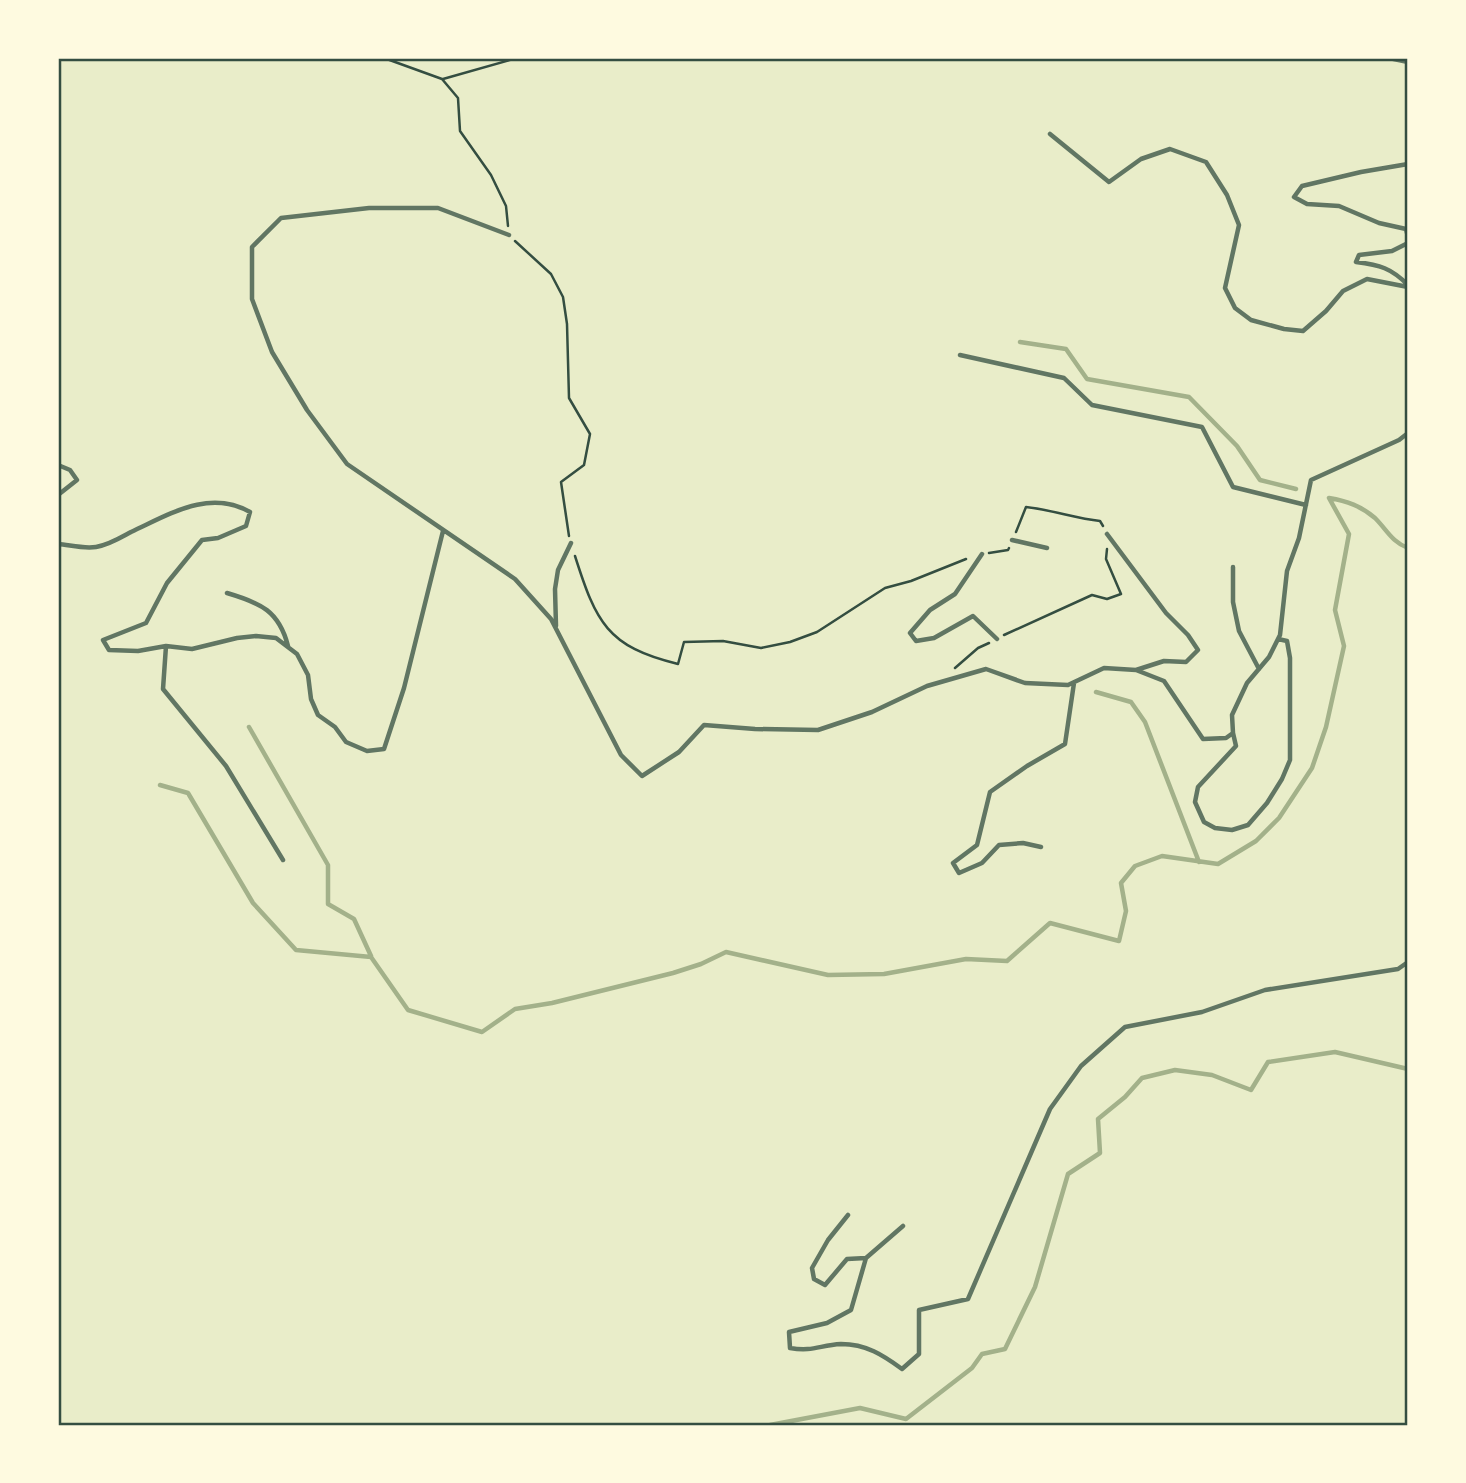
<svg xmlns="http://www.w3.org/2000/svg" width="1466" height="1483" font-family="Roboto,sans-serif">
  <rect width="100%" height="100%" fill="#e9edc9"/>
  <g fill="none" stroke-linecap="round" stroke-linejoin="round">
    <path stroke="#a3b18a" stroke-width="4.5" d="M1020,342L1066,349L1087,379L1189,397L1237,446L1260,480L1296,489
      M1096,692L1131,702L1145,722L1199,862
      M249,727L328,865V904L354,919L371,956
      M160,785L188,793L253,903L296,950L371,957L408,1010L482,1032L515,1009L552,1003L673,973L701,964L726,952L828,975L884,974L966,959L1007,961L1050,923L1119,941L1126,911L1121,883L1135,866L1162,856L1218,864L1256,841L1279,818L1312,768L1326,727L1344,646L1335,610L1349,534L1329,498C1347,501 1361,506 1375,518C1387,530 1392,542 1408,548
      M770,1425L860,1408L906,1419L972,1368L982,1354L1005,1349L1035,1287L1068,1174L1100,1153L1098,1119L1125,1097L1142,1078L1175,1070L1212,1075L1251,1090L1268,1062L1335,1052L1408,1069"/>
    <path stroke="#344e41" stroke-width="2.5" d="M384,58L442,79L458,98L460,131L491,175L506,206L508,226
      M443,79L517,58
      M515,241L551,274L563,297L567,324L569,398L590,434L584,465L561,482L569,536
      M1016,532L1026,507C1052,510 1075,518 1100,521L1103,526
      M989,553L1008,550L1009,548
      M575,556C596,622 607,647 678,664L684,642L723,641L761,648L790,642L817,632L885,588L911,581L966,559
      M1004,635L1092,595L1107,599L1121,594L1106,559L1107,549
      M955,668L978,648L989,643"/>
    <path stroke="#617663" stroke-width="4.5" d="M1389,58L1408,62
      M1050,134L1109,182L1141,159L1170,149L1206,162L1227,195L1239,225L1225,288L1235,308L1251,320L1284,329L1303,331L1326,311L1343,291L1367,279L1408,287
      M1408,164L1361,172L1302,186L1294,197L1307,204L1339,206L1379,223L1406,229L1408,237
      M509,235L438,208H369L281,218L252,247V299L272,352L307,410L347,464L515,579L551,619L621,755L642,776L679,752L704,725L755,729L818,730L872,712L927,686L986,669L1025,683L1068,685L1104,668L1136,670L1164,681L1203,739L1226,738L1233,733L1232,715L1247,683L1269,657L1280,635L1287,571L1299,538L1311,480L1399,440L1408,433
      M1408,243L1392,251L1359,255L1356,262C1380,265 1391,268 1408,285
      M960,355L1064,378L1092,405L1202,427L1233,487L1306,505
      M58,465L70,470L77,480L58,495
      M1107,534L1166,613L1188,635L1198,650L1186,662L1164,661L1136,670
      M1012,540L1047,548
      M58,544C70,545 83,549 96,547C109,545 120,538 131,532C170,514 209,489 250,512L246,526L218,538L202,540L167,583L146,623L103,640L109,650L138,651L166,646L192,649L237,638L256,636L276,638L297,654L308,675L311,699L318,715L335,727L346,742L367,751L384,749L404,688L443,531
      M982,554L955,594L930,610L910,633L916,641L934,638L973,616L997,639
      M1233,567V602L1239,631L1259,669
      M227,593C261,603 279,611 288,646
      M556,626L555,589L558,570L571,543
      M166,646L163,689L226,766L283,860
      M1233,733L1236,746L1198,787L1195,802L1204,822L1215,828L1232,830L1248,825L1267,803L1282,779L1290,760V658L1287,641L1278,639
      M1041,847L1023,843L999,845L982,863L959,873L953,863L977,845L990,792L1027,766L1065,744L1074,683
      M848,1215L828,1240L812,1268L814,1279L825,1285L847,1259L866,1258L851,1310L827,1323L789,1332L790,1348C813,1352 820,1345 841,1344C866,1344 883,1355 902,1369L919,1354V1310L968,1299L1050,1109L1081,1066L1125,1027L1202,1012L1265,990L1398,969L1408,962
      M866,1258L903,1226"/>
  </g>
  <rect width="1466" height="1483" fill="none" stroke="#fefae0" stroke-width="119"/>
  <rect x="60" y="60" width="1346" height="1364" fill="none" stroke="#344e41" stroke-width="2.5"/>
</svg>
